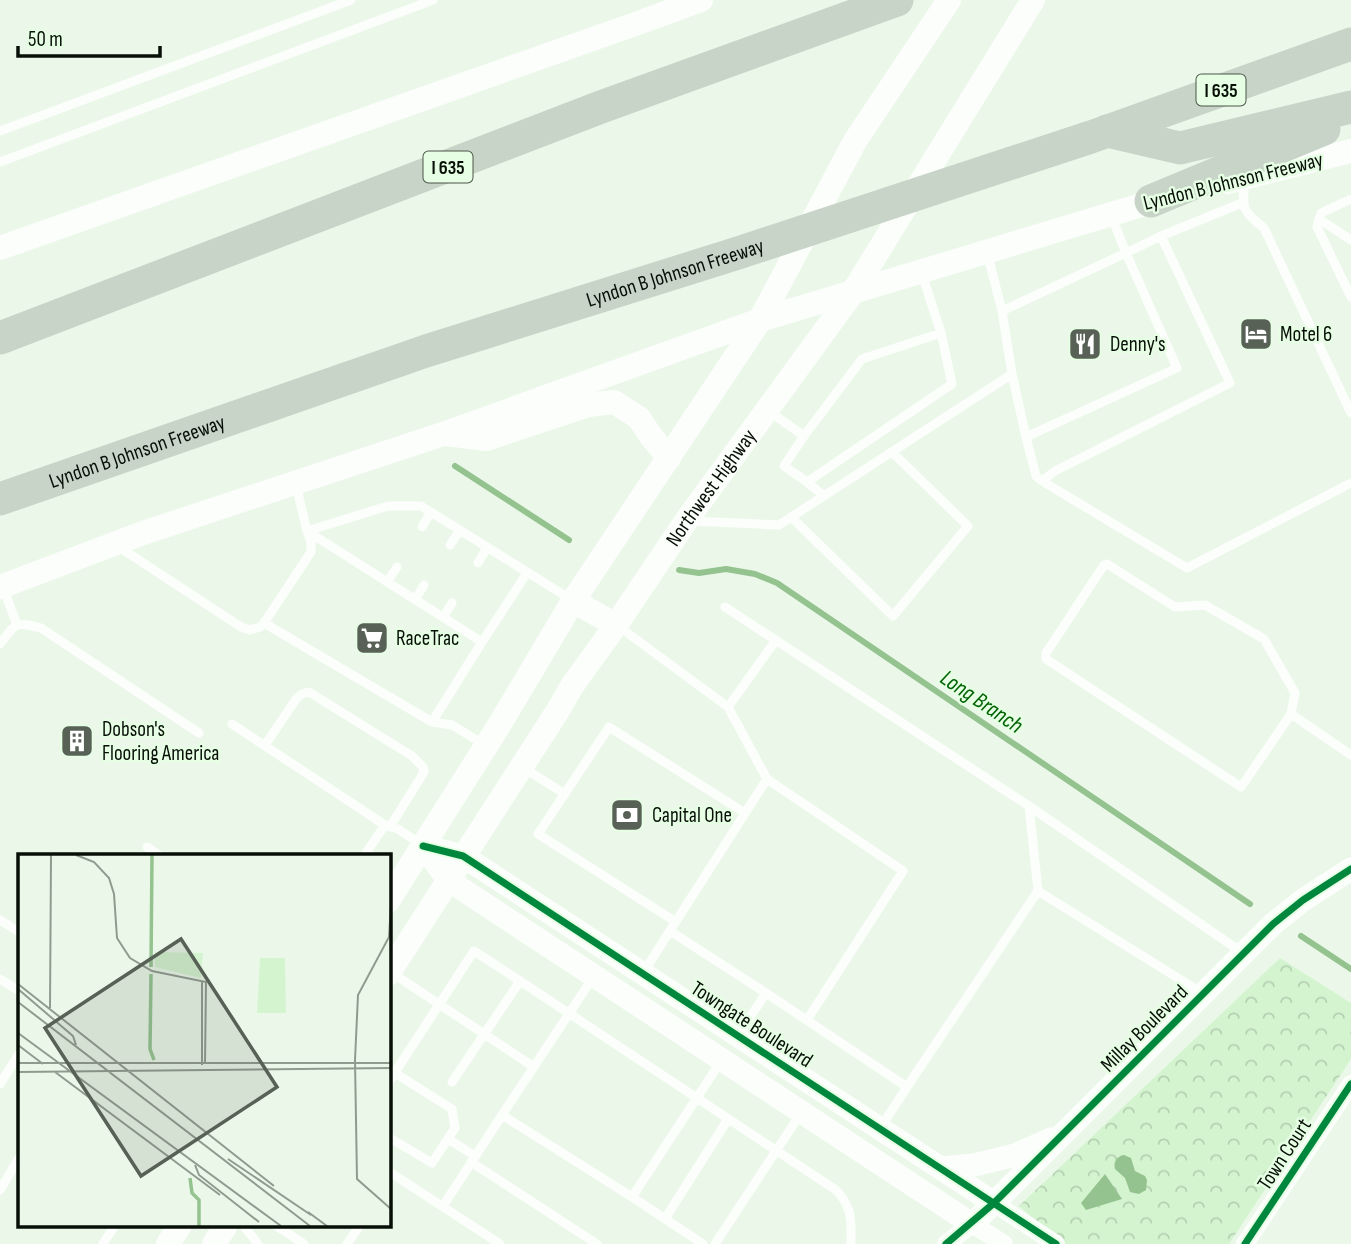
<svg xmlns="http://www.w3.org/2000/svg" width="1351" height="1244" font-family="'Sofia Sans Condensed',sans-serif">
  <defs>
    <pattern id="park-crowns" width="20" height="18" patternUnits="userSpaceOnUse" patternTransform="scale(1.75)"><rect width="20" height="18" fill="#d4f4d0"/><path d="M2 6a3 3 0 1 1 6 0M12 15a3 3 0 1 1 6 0" fill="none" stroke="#b4d0b1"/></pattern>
  </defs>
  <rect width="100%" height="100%" fill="#ebf8e9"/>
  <path fill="url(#park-crowns)" d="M1280,958L1351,1003V1059L1229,1244H1063L1019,1206Z"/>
  <path fill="#94c390" d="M1124,1155L1131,1158L1135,1171L1145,1176L1147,1180L1146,1190L1139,1194L1130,1192L1125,1178L1115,1169C1113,1162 1117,1156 1124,1155Z
    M1105,1174L1122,1199L1086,1210L1081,1203Z"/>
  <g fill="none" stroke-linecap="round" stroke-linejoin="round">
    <path stroke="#94c390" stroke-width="6" d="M455,466L569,540
      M679,570L699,573L726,569L755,574L777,583L1250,904
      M1301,936L1351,969"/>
    <path stroke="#fcfefc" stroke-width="9" d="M0,131L351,0
      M0,162L433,0
      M1245,179C1242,208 1241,210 1264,228L1351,413
      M1351,199L1321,213L1317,227L1351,297
      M1319,219L1351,240
      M1161,236L1242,203
      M1002,311L1126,253L1111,215
      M1012,374L1026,437L1177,368L1126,253L1161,236L1230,383L1055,471L1042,481L1187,568L1351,483
      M770,412L804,436L784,466L807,482L952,384L941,333L922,274
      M804,436L862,359L941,333
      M1026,437L1036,476L1042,481
      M807,482L824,496
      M296,485L307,531L388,506H421L572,600
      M791,517L893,616L968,526L892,452
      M691,521L779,525L1012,374L1002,311L987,252
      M422,527L431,512
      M307,531L482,642L527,573
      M450,545L460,530
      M119,547L241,627L250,630L260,627L264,623L311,552V541L307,531
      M478,563L487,548
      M1107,564L1175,607L1205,605L1264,639L1295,693L1291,714L1241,787L1046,659V653L1104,565Z
      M387,582L397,567
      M3,587L17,625
      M415,600L424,585
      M725,607L1029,806L1038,891L907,1087L766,993L739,1034
      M443,617L452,603
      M264,623L432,722
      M618,626L728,707L776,640
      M482,642L432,722L452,725L485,745
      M0,644C16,623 15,621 41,628L199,733
      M1291,714L1351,755
      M232,724L385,825
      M265,745L297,698L302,694L309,692L412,756L423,767L424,772L390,827
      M522,767L565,794
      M767,779L903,871L807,1020
      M1029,806L1243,953
      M147,847L160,856
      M364,856L385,825L398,829L422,845
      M1038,891L1202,993
      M0,920L19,932
      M676,922L538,834L609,727L745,813
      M670,931L766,993
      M392,973L534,1067
      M643,973L767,779L728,707
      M594,976L502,1115L632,1197L721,1061
      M0,979L19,991
      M452,1082L520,981L836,1190C853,1208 851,1221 851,1244
      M388,1083L474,951L520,981
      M0,1084L19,1054
      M881,1127L907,1087
      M388,1137L432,1163L455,1128L452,1109L395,1073
      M448,1139L475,1156
      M471,1162L597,1244
      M388,1171L500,1244
      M0,1190L19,1158
      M632,1197L703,1244
      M443,1206L502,1115
      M665,1219L728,1119
      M243,1225L258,1244
      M275,1225L304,1244
      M103,1244L115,1225
      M347,1244L360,1225
      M715,1244L801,1113"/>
    <path stroke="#fcfefc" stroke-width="18" d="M994,1203L1056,1244
      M946,1244L972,1224L1004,1244
      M1245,1244L1351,1084"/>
    <path stroke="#fcfefc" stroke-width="23" d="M423,846L448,880L972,1224L994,1203L1273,924L1303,900L1351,869
      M423,846L463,856L994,1203
      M940,1168L974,1165L1015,1155L1051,1139"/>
    <g stroke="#fcfefc" stroke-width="24">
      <path d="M1227,182L1351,151"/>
      <path d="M0,248L641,22L701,0"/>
      <path d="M447,434L486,439L588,405L614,402L639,418L650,435L669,458"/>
      <path d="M0,587L143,533L443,434L760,320L1168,197"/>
      <path d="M573,601L616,625"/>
      <path d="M388,901L498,727L573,601L760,320L855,141L949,0"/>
      <path id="s1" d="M388,974L557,712L572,686L616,625L686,521L853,292L1033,0"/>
      <path d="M168,1244L180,1225"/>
      <path d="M214,1244L226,1225"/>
    </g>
    <g stroke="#c8d4c7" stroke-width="33">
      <path d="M1107,131L1180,148L1351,107"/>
      <path d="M1151,201L1324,129"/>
      <path d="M0,338L601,107L897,0"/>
      <path id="s2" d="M0,499L426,351L738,253L1091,137L1351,44"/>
    </g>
    <defs>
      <path id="cycleway" d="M423,846L463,856L1056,1244
        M946,1244L994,1203L1273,924L1303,900L1351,869
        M1245,1244L1351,1084"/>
    </defs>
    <use href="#cycleway" stroke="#e6fee3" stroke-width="11"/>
    <use href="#cycleway" stroke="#00873e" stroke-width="7"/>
  </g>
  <defs>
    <symbol id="hotel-square" viewBox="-11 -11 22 22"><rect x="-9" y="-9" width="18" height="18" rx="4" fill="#576156" stroke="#e6fee3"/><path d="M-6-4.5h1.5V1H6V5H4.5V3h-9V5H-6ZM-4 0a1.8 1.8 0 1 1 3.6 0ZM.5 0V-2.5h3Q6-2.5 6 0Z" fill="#fff"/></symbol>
    <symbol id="restaurant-square" viewBox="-11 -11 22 22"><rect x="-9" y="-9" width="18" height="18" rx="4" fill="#576156" stroke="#e6fee3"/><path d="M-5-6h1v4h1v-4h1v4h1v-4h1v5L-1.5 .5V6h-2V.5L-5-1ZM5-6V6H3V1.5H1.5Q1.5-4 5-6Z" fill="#fff"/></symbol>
    <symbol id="supermarket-square" viewBox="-11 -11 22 22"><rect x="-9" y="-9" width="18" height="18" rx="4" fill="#576156" stroke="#e6fee3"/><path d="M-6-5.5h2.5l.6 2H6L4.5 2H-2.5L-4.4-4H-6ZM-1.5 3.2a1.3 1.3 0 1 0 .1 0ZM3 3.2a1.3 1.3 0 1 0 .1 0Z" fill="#fff"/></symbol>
    <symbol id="building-square" viewBox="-11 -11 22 22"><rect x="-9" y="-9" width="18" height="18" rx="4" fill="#576156" stroke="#e6fee3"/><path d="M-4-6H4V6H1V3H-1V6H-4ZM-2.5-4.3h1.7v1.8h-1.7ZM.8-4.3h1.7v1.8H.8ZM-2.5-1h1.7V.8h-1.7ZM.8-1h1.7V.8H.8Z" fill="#fff"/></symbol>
    <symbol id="bank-square" viewBox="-11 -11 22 22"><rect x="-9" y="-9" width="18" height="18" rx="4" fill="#576156" stroke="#e6fee3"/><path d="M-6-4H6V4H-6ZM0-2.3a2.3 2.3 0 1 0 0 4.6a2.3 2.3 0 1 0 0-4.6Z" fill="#fff"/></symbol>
  </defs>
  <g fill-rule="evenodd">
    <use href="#hotel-square" x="1237" y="315" width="38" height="38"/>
    <use href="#restaurant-square" x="1066" y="325" width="38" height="38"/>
    <use href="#supermarket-square" x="353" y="619" width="38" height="38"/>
    <use href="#building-square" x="58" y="722" width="38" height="38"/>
    <use href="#bank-square" x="608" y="796" width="38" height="38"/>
  </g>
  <g text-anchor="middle" stroke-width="5" stroke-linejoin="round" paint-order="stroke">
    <g fill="#e6fee3" stroke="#4a5749" stroke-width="2">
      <rect x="1196.5" y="74.5" width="49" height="31" rx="5"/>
      <rect x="423.5" y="151.5" width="49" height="31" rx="5"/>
    </g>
    <g font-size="19" font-weight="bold" fill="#070f07">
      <text x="1221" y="97">I 635</text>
      <text x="448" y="174">I 635</text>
    </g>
    <g font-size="21" fill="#070f07" stroke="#e6fee3">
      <text transform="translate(1233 181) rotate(-14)" y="7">Lyndon B Johnson Freeway</text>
      <text dy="7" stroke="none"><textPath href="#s2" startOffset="712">Lyndon B Johnson Freeway</textPath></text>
      <text dy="7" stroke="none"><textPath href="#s2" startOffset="145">Lyndon B Johnson Freeway</textPath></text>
      <text dy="7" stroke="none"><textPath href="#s1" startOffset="584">Northwest Highway</textPath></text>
      <text transform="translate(752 1024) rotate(33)" y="7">Towngate Boulevard</text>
      <text transform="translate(1144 1028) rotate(-45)" y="7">Millay Boulevard</text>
      <text transform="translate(1284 1154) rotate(-57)" y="7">Town Court</text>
    </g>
    <g font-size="21" fill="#070f07" stroke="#e6fee3" text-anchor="start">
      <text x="1280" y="341">Motel 6</text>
      <text x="1110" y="351">Denny's</text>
      <text x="396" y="645">RaceTrac</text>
      <text x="102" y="736">Dobson's<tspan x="102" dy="24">Flooring America</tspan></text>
      <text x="652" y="822">Capital One</text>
    </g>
    <g font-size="23" font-style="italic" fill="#026305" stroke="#e6fee3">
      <text transform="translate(982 701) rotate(34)" y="8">Long Branch</text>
    </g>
  </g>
  <g transform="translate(18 854)">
    <rect width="373" height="373" fill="#ebf8e9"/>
    <path d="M137,98L185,99L183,124L137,113ZM242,104H267L268,159H239Z" fill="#d4f4d0"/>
    <path fill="none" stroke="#94c390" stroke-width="3.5" d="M133,113L134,1M133,120L132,195L136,206M172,324L174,339L181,346V372"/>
    <path fill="none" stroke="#909b8f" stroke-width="2" d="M58,1L76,8L91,24L96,40L99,84L112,104L134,117L188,128L187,210M373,50L371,83L340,141L337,206L339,325L373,355M184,127V211M0,130L256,332M0,135L55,182L58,191M0,148L292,372M32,154L33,1M0,179L263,372M0,191L25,210M0,209H373M0,218L373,214M37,218L202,341M210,305L293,361M177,311L181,321L241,368M290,358L309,372"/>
    <path fill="#576156" fill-opacity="0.15" stroke="#576156" stroke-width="3.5" d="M163,85L259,233L123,322L27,174Z"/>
    <rect width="373" height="373" fill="none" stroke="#070f07" stroke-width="3.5"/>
  </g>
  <path d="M18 46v10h142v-10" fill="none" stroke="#070f07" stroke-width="3.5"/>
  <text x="28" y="46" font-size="21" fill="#070f07" stroke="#e6fee3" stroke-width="5" paint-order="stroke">50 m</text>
</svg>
